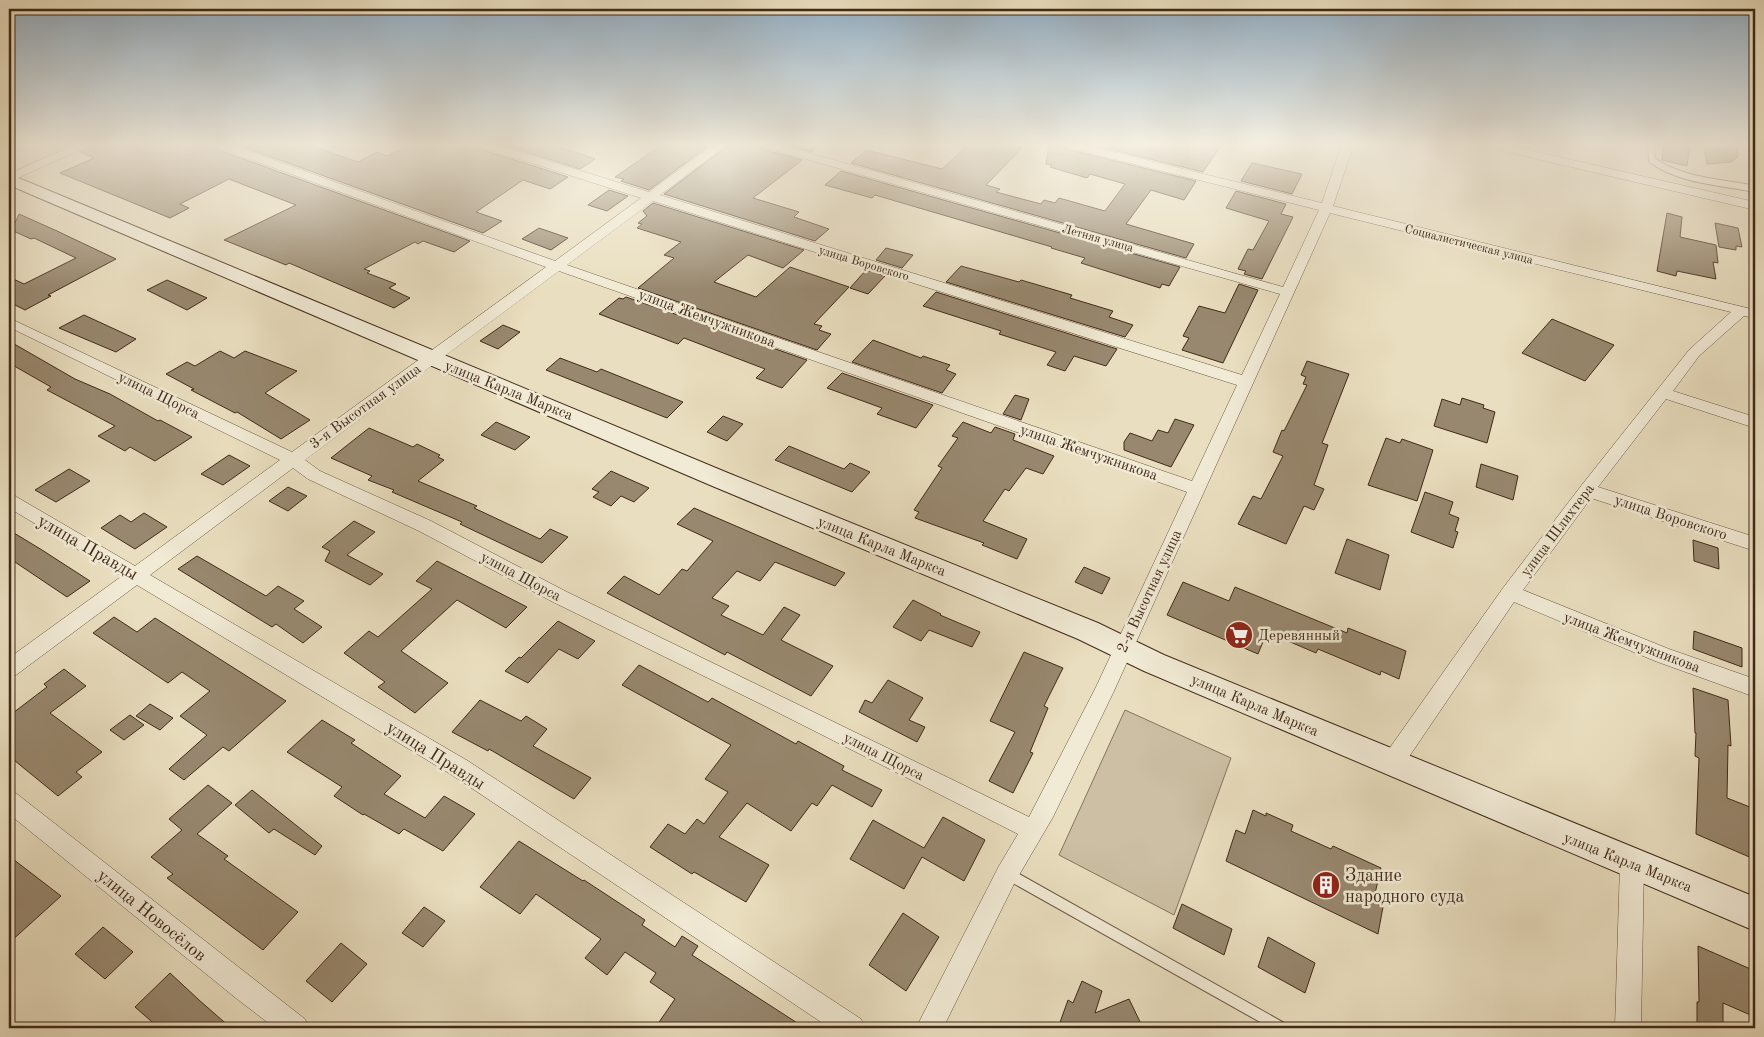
<svg xmlns="http://www.w3.org/2000/svg" width="1764" height="1037" font-family="'Old Standard TT',serif">
  <rect width="100%" height="100%" fill="#e9debf"/>
  <filter id="stains"><feTurbulence type="fractalNoise" baseFrequency=".004" numOctaves="4"/><feColorMatrix values="0 0 0 0 .2 0 0 0 0 .09 0 0 0 0 .02 0 0 0 .5 -.17"/></filter>
  <radialGradient id="worn" r=".72"><stop offset=".6" stop-color="#630" stop-opacity="0"/><stop offset="1" stop-color="#630" stop-opacity=".3"/></radialGradient>
  <path fill="#ccbfa3" stroke="#86745e" d="M1125,710L1231,758L1174,915L1059,855Z"/>
  <path fill="#98886f" stroke="#412a18" d="M94,144H210L213,148L470,241L454,252L423,241L418,244L415,242L364,269L370,271L367,273L396,284L389,288L410,298L394,308L289,263L286,265L224,240L296,205L229,179L180,204L189,208L170,218L60,173L94,158L80,152Z
    M235,144H307L358,162L377,152L387,156L413,144H474L477,148L568,177L550,189L523,180L476,212L502,221L483,233Z
    M501,144H551L595,159L580,169Z
    M663,144H711L649,190L621,181L624,179L615,177Z
    M730,144H756L759,148L802,160L753,198L799,212L794,217L829,229L815,241L664,194Z
    M784,144H821L812,152Z
    M969,144H1006L1022,148L986,185L1000,189L996,192L1041,204L1044,200L1055,203L1059,198L1105,211L1125,184L1090,174L1087,178L1050,167L1052,165L1046,164L1049,144H1058L1062,148L1196,181L1184,200L1151,190L1126,224L1194,244L1186,258L851,163L866,150L942,169Z
    M1089,144H1222L1203,172Z
    M1664,144H1690L1687,166L1662,160Z
    M1704,144H1737L1738,157L1731,162L1707,164Z
    M1252,163L1302,174L1292,194L1241,181Z
    M841,171L1180,267L1169,286L1162,284L1160,288L1081,263L1085,258L1051,248L1052,247L875,195L872,198L825,185Z
    M609,190L628,196L607,211L588,205Z
    M1236,191L1286,204L1281,214L1293,217L1262,279L1244,274L1246,271L1238,269L1248,249L1253,250L1269,221L1226,208Z
    M653,203L804,250L783,268L748,255L714,282L756,297L790,267L849,287L814,324L822,326L819,330L831,334L817,350L638,288L674,258L664,255L681,242L637,228L642,224L638,223L647,216L643,211Z
    M1667,213L1682,217L1680,237L1716,245L1718,263L1713,262L1716,279L1677,271L1676,276L1657,271Z
    M19,214L57,231L116,259L48,295L51,296L25,310L9,302V277L24,284L76,258L34,238L31,239L9,229V226L15,223Z
    M1715,223L1738,228L1742,247L1736,246V250L1719,247Z
    M539,228L568,238L551,250L522,239Z
    M886,248L913,255L902,268L876,260Z
    M961,266L1019,282L1021,280L1072,295L1070,298L1113,311L1109,317L1133,325L1125,337L946,282Z
    M866,270L885,276L868,294L850,288Z
    M167,280L207,298L187,310L147,290Z
    M1239,284L1258,290L1223,363L1182,350L1189,338L1183,336L1199,306L1225,313Z
    M936,292L1117,349L1106,366L1074,356L1065,371L1047,365L1056,352L999,334L1001,331L923,306Z
    M626,297L807,360L782,388L756,378L765,369L684,338L678,344L599,314L619,298L623,299Z
    M84,315L136,339L116,352L59,328Z
    M1552,319L1614,345L1585,381L1522,353Z
    M503,325L520,332L498,349L480,341Z
    M873,340L921,358L923,356L950,365L946,370L956,374L942,393L852,362Z
    M9,341L75,379L110,394L158,421L160,420L192,437L155,461L130,447L125,451L98,436L115,426L47,390L51,387L9,363Z
    M220,351L234,358L245,351L297,371L265,393L310,420L281,439L237,412L235,413L191,390L194,389L166,374L187,362L195,366Z
    M560,358L597,372L601,369L683,402L667,418L546,370Z
    M1307,361L1349,374L1322,443L1328,445L1314,485L1324,489L1314,510L1304,506L1286,544L1238,524L1253,496L1261,499L1283,456L1273,452L1282,430L1284,431L1307,385L1303,384L1306,377L1301,375Z
    M842,373L933,405L916,428L877,414L882,408L827,388Z
    M1015,395L1029,399L1021,420L1003,414Z
    M1462,398L1484,405L1483,408L1495,412L1487,443L1434,426L1442,399L1460,405Z
    M723,416L743,424L727,441L707,432Z
    M1175,419L1194,425L1171,467L1124,450V442L1130,433L1152,441L1158,430L1168,433Z
    M496,422L530,437L515,450L481,435Z
    M963,422L991,433L995,427L1015,434L1013,440L1054,456L1043,474L1026,468L1009,491L1005,489L983,521L1027,539L1017,559L982,545L984,543L915,518L919,512L914,510L942,468L938,466L958,438L952,436Z
    M369,428L413,447L417,444L440,455L438,457L444,460L418,481L477,506L474,508L540,539L550,529L568,537L542,563L460,524L462,522L392,492L394,490L368,480L372,476L331,458Z
    M1386,438L1400,443L1402,439L1433,450L1417,501L1368,485Z
    M789,446L844,469L850,463L870,472L852,492L775,460Z
    M229,455L250,466L223,485L201,474Z
    M1481,464L1518,476L1513,500L1476,487Z
    M69,469L90,481L56,502L35,490Z
    M611,471L649,488L634,502L621,496L611,506L593,497L599,492L592,489Z
    M288,487L307,496L288,511L269,501Z
    M1425,492L1453,502L1449,514L1459,518L1455,531L1458,532L1453,548L1411,532Z
    M694,508L845,573L835,586L775,562L760,581L737,571L712,598L729,606L721,615L763,635L784,607L800,615L781,640L833,666L811,696L727,652L725,655L607,593L624,576L659,595L682,569L687,571L713,541L677,524Z
    M144,513L167,527L135,549L101,528L120,515L131,522Z
    M354,521L375,532L347,555L383,574L370,585L325,561L330,551L322,547Z
    M9,530L42,550L90,581L67,597L9,558Z
    M1347,539L1389,555L1380,590L1335,573Z
    M1693,540L1718,548L1719,569L1694,561Z
    M197,556L266,596L278,586L304,601L294,609L322,627L303,643L276,624L272,627L178,569Z
    M437,561L527,607L506,628L457,600L401,651L448,683L415,713L378,687L385,682L344,653L369,631L378,637L432,589L416,581Z
    M1084,567L1110,578L1102,594L1075,582Z
    M1183,582L1229,601L1235,587L1347,633L1348,628L1406,651L1399,679L1381,671L1380,675L1318,649L1316,653L1267,632L1258,654L1167,615Z
    M913,600L941,614L940,615L980,632L972,647L929,630L921,641L893,627Z
    M114,617L137,632L155,618L286,701L229,751L223,747L184,780L169,769L207,735L180,716L210,691L182,672L168,683L93,633Z
    M558,621L595,641L578,659L559,649L528,683L505,671L519,657L521,658Z
    M1694,631L1742,648V667L1693,649Z
    M1024,652L1063,668L1044,706L1048,708L1030,752L1033,753L1013,793L989,781L1015,732L990,721Z
    M639,665L708,702L712,698L796,744L798,741L844,766L842,770L882,790L872,807L832,785L817,806L812,803L791,831L747,803L719,837L769,865L746,902L694,872L692,874L650,847L668,824L685,834L697,819L704,824L728,792L705,779L731,745L622,685Z
    M64,669L86,686L50,713L102,752L76,772L82,777L58,796L9,756V716L47,687L44,684Z
    M888,680L923,698L909,720L925,727L917,742L859,712L865,700L872,703Z
    M1693,688L1728,700L1731,746L1728,745L1727,798L1755,809L1754,859L1696,834L1699,758L1695,756L1696,733H1695Z
    M480,700L521,721L526,716L547,729L533,746L591,778L574,799L489,749L488,751L452,732Z
    M150,704L173,718L160,730L136,716Z
    M130,715L144,725L124,740L110,730Z
    M322,720L355,740L351,743L401,776L384,794L425,818L444,796L475,814L443,851L404,829L399,834L364,814L363,815L334,796L342,787L287,752Z
    M208,785L232,803L197,834L228,856L224,859L298,912L263,950L167,878L173,874L151,857L182,830L169,819Z
    M252,790L322,846L315,855L274,829L269,833L235,805Z
    M1253,810L1266,816V813L1293,825L1291,831L1331,849L1333,846L1381,868L1373,902L1383,907L1378,934L1226,861L1236,830L1245,834Z
    M943,817L985,840L964,881L922,857L904,889L850,859L873,820L924,848Z
    M519,841L583,881L584,880L645,920L642,925L675,947L682,936L698,946L692,955L805,1028H655L675,999L650,982L656,973L625,952L607,975L585,958L601,939L536,894L520,914L480,887Z
    M9,856L61,896L9,943Z
    M1182,904L1232,929L1224,955L1173,928Z
    M424,907L445,921L423,947L402,933Z
    M903,913L939,937L906,991L869,965Z
    M103,927L133,952L105,979L75,954Z
    M1268,937L1315,963L1305,993L1258,967Z
    M341,943L367,964L332,1002L306,981Z
    M1698,946L1755,971V1017L1723,1003V1028H1697V1002H1699Z
    M170,973L199,1000L231,1028H159L135,1007Z
    M1082,981L1102,991L1095,1013L1129,999L1143,1028H1058L1068,1000L1073,1003Z"/>
  <g fill="none" stroke-linecap="round" stroke-linejoin="round">
    <defs>
      <path id="service-far1" d="M1651,144L1652,160C1680,181 1722,182 1755,189"/>
      <path id="service" d="M1008,874L1282,1028"/>
      <path id="minor" d="M76,144H92L9,182V174Z
        M212,144H229L555,261L641,198L478,146L476,144H494L649,192L714,144H728L660,195L1242,375L1280,294L760,146L758,144H777L1283,287L1319,210L1062,146L1060,144H1081L1322,203L1342,144H1354L1333,206L1755,310V318L1744,316L1699,356L1673,391L1755,417V428L1666,399L1598,487L1755,537V551L1591,498L1523,590L1669,649L1755,679V697L1655,661L1514,602L1400,770L1392,773L1384,770L1381,763L1384,756L1503,588L1581,486L1689,350L1731,312L1330,213L1114,691L1053,817L1015,882L943,1028H916L999,866L1018,834L769,708L553,602L419,531L308,479L293,468L150,575L468,761L861,1019L865,1028H830L452,775L137,585L16,675L9,677V658L122,576L9,508V494L15,496L135,566L280,460L9,327V318L292,452L546,267L214,146ZM653,201L1237,385L1192,481L567,265ZM559,271L1187,492L1096,687L1029,817L567,592L431,521L320,471L305,460Z
        M1480,144H1502L1755,202V210L1486,147Z
        M9,791L17,794L305,1019L309,1028H275L237,999L9,814Z
        M1632,853L1640,856L1644,864L1641,1028H1615L1620,864L1624,856Z"/>
      <path id="secondary" d="M9,174L728,473L1098,623L1164,655L1755,897V931L1144,671L1078,639L710,485L9,185Z"/>
    </defs>
    <use href="#service-far1" stroke="#6b5742" stroke-width="8"/>
    <use href="#service" stroke="#6b5742" stroke-width="13"/>
    <use href="#minor" stroke="#6b5742" stroke-width="1"/>
    <use href="#secondary" stroke="#412a18" stroke-width="2"/>
    <use href="#service-far1" stroke="#f1ead5" stroke-width="6"/>
    <use href="#service" stroke="#f1ead5" stroke-width="11"/>
    <use href="#minor" fill="#f1ead5" fill-rule="evenodd"/>
    <use href="#secondary" fill="#f1ead5" fill-rule="evenodd"/>
  </g>
  <linearGradient id="sky" x2="0" y2="1"><stop stop-color="#91acc1"/><stop offset="0.5" stop-color="#f5f0e2"/><stop offset="1" stop-color="#f5f0e2" stop-opacity="0"/></linearGradient>
  <rect width="1764" height="289" fill="url(#sky)"/>
  <defs>
    <symbol id="supermarket-disc" viewBox="-11 -11 22 22"><circle r="9.5" fill="#8f2418" stroke="#f1ead5"/><path d="M-6-5.5h2.5l.6 2H6L4.5 2H-2.5L-4.4-4H-6ZM-1.5 3.2a1.3 1.3 0 1 0 .1 0ZM3 3.2a1.3 1.3 0 1 0 .1 0Z" fill="#fff"/></symbol>
    <symbol id="building-disc" viewBox="-11 -11 22 22"><circle r="9.5" fill="#8f2418" stroke="#f1ead5"/><path d="M-4-6H4V6H1V3H-1V6H-4ZM-2.5-4.3h1.7v1.8h-1.7ZM.8-4.3h1.7v1.8H.8ZM-2.5-1h1.7V.8h-1.7ZM.8-1h1.7V.8H.8Z" fill="#fff"/></symbol>
  </defs>
  <g fill-rule="evenodd">
    <use href="#supermarket-disc" x="1223" y="619" width="32" height="32"/>
    <use href="#building-disc" x="1310" y="869" width="32" height="32"/>
  </g>
  <g text-anchor="middle" stroke-width="5" stroke-linejoin="round" paint-order="stroke">
    <g font-size="12" fill="#412a18" stroke="#f1ead5">
      <text transform="translate(1098 238) rotate(16)" y="4">Летняя улица</text>
      <text transform="translate(1469 244) rotate(14)" y="4">Социалистическая улица</text>
      <text transform="translate(864 263) rotate(17)" y="4">улица Воровского</text>
    </g>
    <g font-size="15" fill="#412a18" stroke="#f1ead5">
      <text transform="translate(707 318) rotate(20)" y="5">улица Жемчужникова</text>
      <text transform="translate(509 390) rotate(22)" y="5">улица Карла Маркса</text>
      <text transform="translate(159 395) rotate(26)" y="5">улица Щорса</text>
      <text transform="translate(365 406) rotate(-36)" y="5">3-я Высотная улица</text>
      <text transform="translate(1089 452) rotate(19)" y="5">улица Жемчужникова</text>
      <text transform="translate(1671 517) rotate(18)" y="5">улица Воровского</text>
      <text transform="translate(1557 530) rotate(-53)" y="5">улица Шлихтера</text>
      <text transform="translate(882 546) rotate(22)" y="5">улица Карла Маркса</text>
      <text transform="translate(521 576) rotate(28)" y="5">улица Щорса</text>
      <text transform="translate(1149 591) rotate(-65)" y="5">2-я Высотная улица</text>
      <text transform="translate(1632 642) rotate(21)" y="5">улица Жемчужникова</text>
      <text transform="translate(1255 705) rotate(23)" y="5">улица Карла Маркса</text>
      <text transform="translate(884 756) rotate(27)" y="5">улица Щорса</text>
      <text transform="translate(1628 862) rotate(22)" y="5">улица Карла Маркса</text>
    </g>
    <g font-size="15" fill="#412a18" stroke="#f1ead5" text-anchor="start">
      <text x="1258" y="640">Деревянный</text>
    </g>
    <g font-size="18" fill="#412a18" stroke="#f1ead5">
      <text transform="translate(88 547) rotate(30)" y="6">улица Правды</text>
      <text transform="translate(436 755) rotate(32)" y="6">улица Правды</text>
      <text transform="translate(152 915) rotate(39)" y="6">улица Новосёлов</text>
    </g>
    <g font-size="18" fill="#412a18" stroke="#f1ead5" text-anchor="start">
      <text x="1345" y="881">Здание<tspan x="1345" dy="21">народного суда</tspan></text>
    </g>
  </g>
  <rect width="1764" height="1037" fill="none" stroke="#e9debf" stroke-width="30"/>
  <rect x="10" y="10" width="1744" height="1017" fill="none" stroke="#412a18" stroke-width="2.5"/>
  <rect x="15" y="15" width="1734" height="1007" fill="none" stroke="#412a18"/>
  <rect width="100%" height="100%" filter="url(#stains)"/>
  <rect width="100%" height="100%" fill="url(#worn)"/>
</svg>
